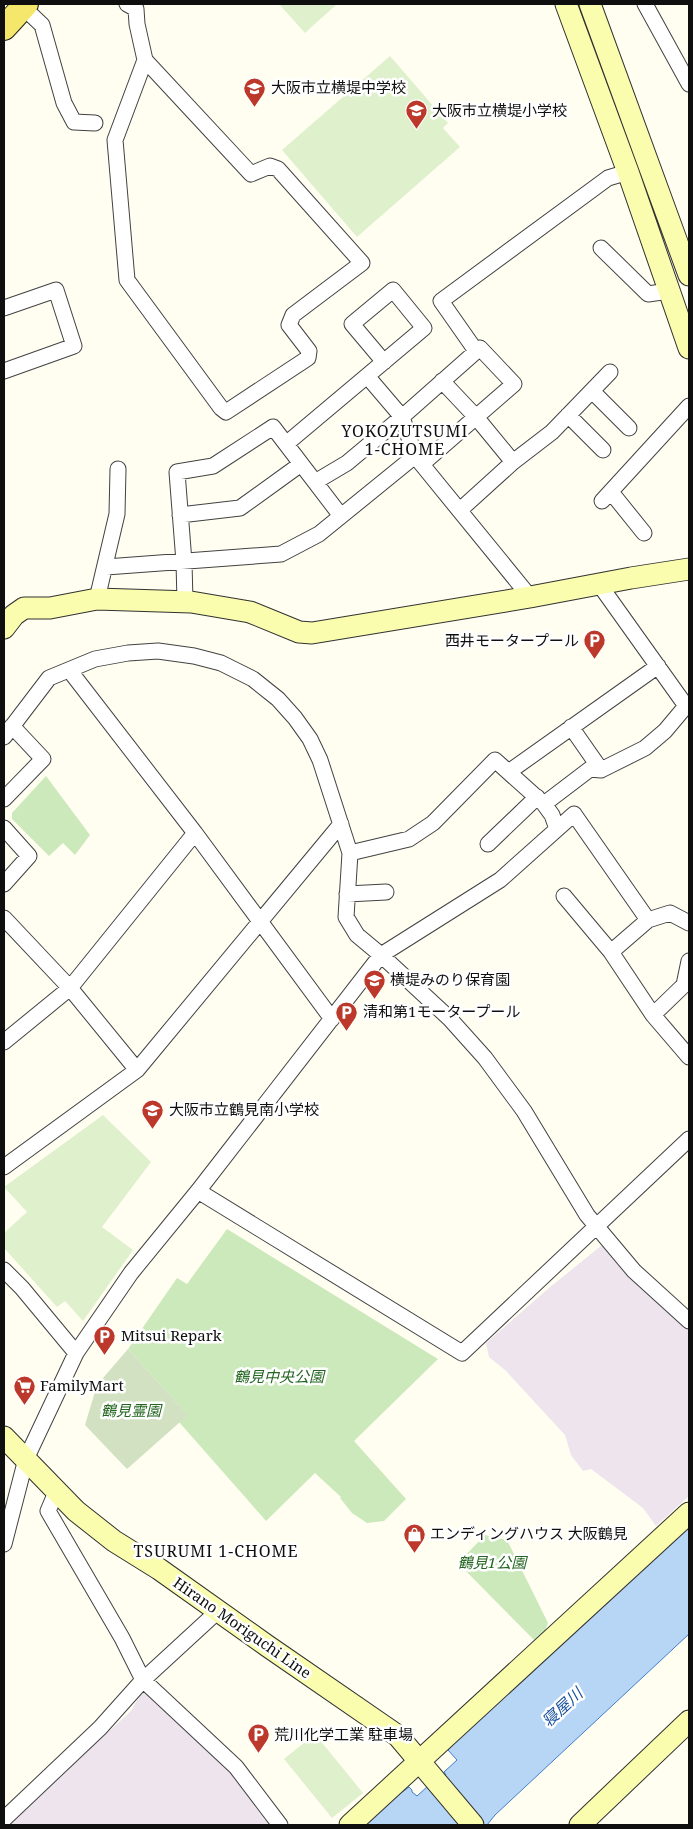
<svg xmlns="http://www.w3.org/2000/svg" width="693" height="1829" font-family="'Noto Serif','Noto Sans JP',serif">
  <rect width="100%" height="100%" fill="#fffef1"/>
  <path fill="#ede4ed" d="M602,1245L689,1327V1496L656,1526L643,1508L591,1469L583,1471L571,1455L565,1435L506,1371L489,1357L486,1343L549,1288Z
    M151,1691L226,1762L273,1825H7L131,1711L142,1692Z"/>
  <path fill="#cce9bb" d="M46,776L90,835L75,855L63,843L49,856L12,819V813Z
    M227,1229L438,1359L354,1441L406,1499L384,1521L367,1523L352,1513L340,1498L341,1497L315,1473L266,1521L179,1422L187,1414L128,1349L177,1278L187,1284Z
    M485,1535L507,1540L548,1623L545,1631L534,1640L458,1563Z"/>
  <path fill="#d2e1c2" d="M128,1349L188,1415L127,1469L85,1425L97,1385Z"/>
  <path fill="#dff0cd" d="M279,4H337L305,33Z
    M390,56L448,123L443,128L460,147L357,237L282,150Z
    M103,1115L151,1162L102,1227L133,1250L83,1321L65,1301L57,1307L4,1248V1233L27,1212L4,1187Z
    M315,1734L363,1793L332,1818L284,1759Z"/>
  <path fill="#b7d5f5" stroke="#407fca" d="M689,1525V1634L495,1815L487,1825H362L384,1805L409,1787L412,1790V1792L417,1796L428,1786L446,1775L444,1772L457,1760L448,1750L500,1696Z"/>
  <g fill="none" stroke-linecap="round" stroke-linejoin="round">
    <defs>
      <path id="street" d="M127,4L136,9L137,24L145,60L251,174L270,166L278,169L362,263L293,315L289,325L309,351L308,358L226,412L221,408L127,280L115,140L145,60
        M645,4L689,84
        M23,7L42,25L64,103L74,122L95,123
        M601,248L648,294L669,291
        M4,308L56,290L74,346L4,371
        M476,351L441,301L608,178L628,172
        M367,376L402,417L415,456L530,597
        M442,381L476,417L513,462
        M592,391L629,428
        M568,415L603,450
        M286,444L424,328L393,290L352,324L384,362
        M315,482L347,463L402,417L480,348L514,384L422,464
        M611,492L644,533
        M602,501L689,406
        M460,510L513,462L552,432L610,372
        M180,515L240,508L301,464
        M106,567L281,554L319,534L415,456
        M97,599L117,514L118,469
        M185,602L184,562L177,472L213,466L273,427L341,516
        M571,727L601,770
        M4,737L49,678L95,659L128,653L158,651L194,656L221,663L253,679L278,699L295,718L310,739L320,760L350,853L346,917L357,935L381,955L450,1019L485,1058L524,1111L587,1215L634,1271L689,1321
        M510,771L658,666
        M4,799L43,759L12,726
        M544,804L590,769L601,770L645,748L665,731L686,706L599,584
        M4,828L29,856L4,884
        M195,833L332,1019
        M488,844L537,797
        M350,853L409,839L433,823L495,760L544,804L552,815L557,829
        M347,894L386,892
        M564,896L611,952L653,1015L689,1057
        M4,918L70,988L137,1070
        M611,952L648,920
        M653,1015L684,985L689,961
        M4,1042L70,988L195,833L70,671
        M4,1167L137,1070L341,824
        M198,1191L462,1353L689,1139
        M4,1270L22,1288L76,1353
        M57,1490L48,1511L122,1638L143,1680L236,1767L280,1825
        M4,1544L26,1459L76,1353L131,1273L198,1191L381,955L500,880L574,814L648,920L670,913L689,923
        M4,1819L100,1728L143,1680L218,1611"/>
      <path id="secondary" d="M566,4L628,172L689,348
        M590,4L689,275
        M4,628L14,615L24,608H50L97,599L191,602L250,612L299,632L312,633L530,597L631,578L689,569
        M4,1437L76,1511L114,1541L159,1569L266,1645L398,1736L473,1825
        M350,1825L689,1513
        M580,1825L689,1721"/>
      <path id="primary" d="M4,28L26,4"/>
    </defs>
    <use href="#street" stroke="#424242" stroke-width="17"/>
    <use href="#secondary" stroke="#313131" stroke-width="23"/>
    <use href="#primary" stroke="#202020" stroke-width="26"/>
    <use href="#street" stroke="#fff" stroke-width="15"/>
    <use href="#secondary" stroke="#fafdae" stroke-width="21"/>
    <use href="#primary" stroke="#f5e76b" stroke-width="24"/>
  </g>
  <defs>
    <symbol id="school-pin" viewBox="-11 -11 22 30"><path d="M0 17L-7.5 6A9.5 9.5 0 1 1 7.5 6Z" fill="#bc382a" stroke="#fff"/><path d="M0-5L7-2L0 1L-7-2ZM-4 1L0 2.5L4 1V4Q0 6-4 4Z" fill="#fff"/></symbol>
    <symbol id="parking-pin" viewBox="-11 -11 22 30"><path d="M0 17L-7.5 6A9.5 9.5 0 1 1 7.5 6Z" fill="#bc382a" stroke="#fff"/><path d="M-3.5-5.5H1a3.5 3.5 0 0 1 0 7H-1V5.5H-3.5ZM-1-3.4V-.6H.8a1.4 1.4 0 0 0 0-2.8Z" fill="#fff"/></symbol>
    <symbol id="supermarket-pin" viewBox="-11 -11 22 30"><path d="M0 17L-7.5 6A9.5 9.5 0 1 1 7.5 6Z" fill="#bc382a" stroke="#fff"/><path d="M-6-5.5h2.5l.6 2H6L4.5 2H-2.5L-4.4-4H-6ZM-1.5 3.2a1.3 1.3 0 1 0 .1 0ZM3 3.2a1.3 1.3 0 1 0 .1 0Z" fill="#fff"/></symbol>
    <symbol id="shop-pin" viewBox="-11 -11 22 30"><path d="M0 17L-7.5 6A9.5 9.5 0 1 1 7.5 6Z" fill="#bc382a" stroke="#fff"/><path d="M-5-2.5h2.3a2.7 3.5 0 0 1 5.4 0H5L5.5 6h-11ZM-1.5-2.5h3a1.5 2.3 0 0 0-3 0Z" fill="#fff"/></symbol>
  </defs>
  <g fill-rule="evenodd">
    <use href="#school-pin" x="242" y="76" width="25" height="34"/>
    <use href="#school-pin" x="404" y="98" width="25" height="34"/>
    <use href="#parking-pin" x="582" y="628" width="25" height="34"/>
    <use href="#school-pin" x="362" y="968" width="25" height="34"/>
    <use href="#parking-pin" x="334" y="1000" width="25" height="34"/>
    <use href="#school-pin" x="140" y="1098" width="25" height="34"/>
    <use href="#parking-pin" x="92" y="1324" width="25" height="34"/>
    <use href="#supermarket-pin" x="12" y="1374" width="25" height="34"/>
    <use href="#shop-pin" x="402" y="1522" width="25" height="34"/>
    <use href="#parking-pin" x="246" y="1722" width="25" height="34"/>
  </g>
  <g text-anchor="middle" stroke-width="5" stroke-linejoin="round" paint-order="stroke">
    <g font-size="15" fill="#0f0f0f" stroke="#fff" text-anchor="start">
      <text x="271" y="93">大阪市立横堤中学校</text>
      <text x="432" y="116">大阪市立横堤小学校</text>
      <text x="579" y="646" text-anchor="end">西井モータープール</text>
      <text x="390" y="985">横堤みのり保育園</text>
      <text x="363" y="1017">清和第1モータープール</text>
      <text x="169" y="1115">大阪市立鶴見南小学校</text>
      <text x="121" y="1341">Mitsui Repark</text>
      <text x="40" y="1391">FamilyMart</text>
      <text x="430" y="1539">エンディングハウス 大阪鶴見</text>
      <text x="274" y="1740">荒川化学工業 駐車場</text>
    </g>
    <g font-size="15" font-style="italic" fill="#246620" stroke="#fff">
      <text x="279" y="1382">鶴見中央公園</text>
      <text x="131" y="1416">鶴見霊園</text>
      <text x="492" y="1568">鶴見1公園</text>
    </g>
    <g font-size="15" fill="#0f0f0f" stroke="#fff">
      <text transform="translate(242 1628) rotate(35)" y="5">Hirano Moriguchi Line</text>
    </g>
    <g font-size="16" letter-spacing="1" fill="#0f0f0f" stroke="#fff">
      <text x="405" y="437">YOKOZUTSUMI<tspan x="405" dy="18">1-CHOME</tspan></text>
      <text x="216" y="1557">TSURUMI 1-CHOME</text>
    </g>
    <g font-size="16" font-style="italic" fill="#1a519e" stroke="#fff">
      <text transform="translate(562 1707) rotate(-43)" y="6">寝屋川</text>
    </g>
  </g>
  <rect width="693" height="1829" fill="none" stroke="#0f0f0f" stroke-width="10"/>
</svg>
